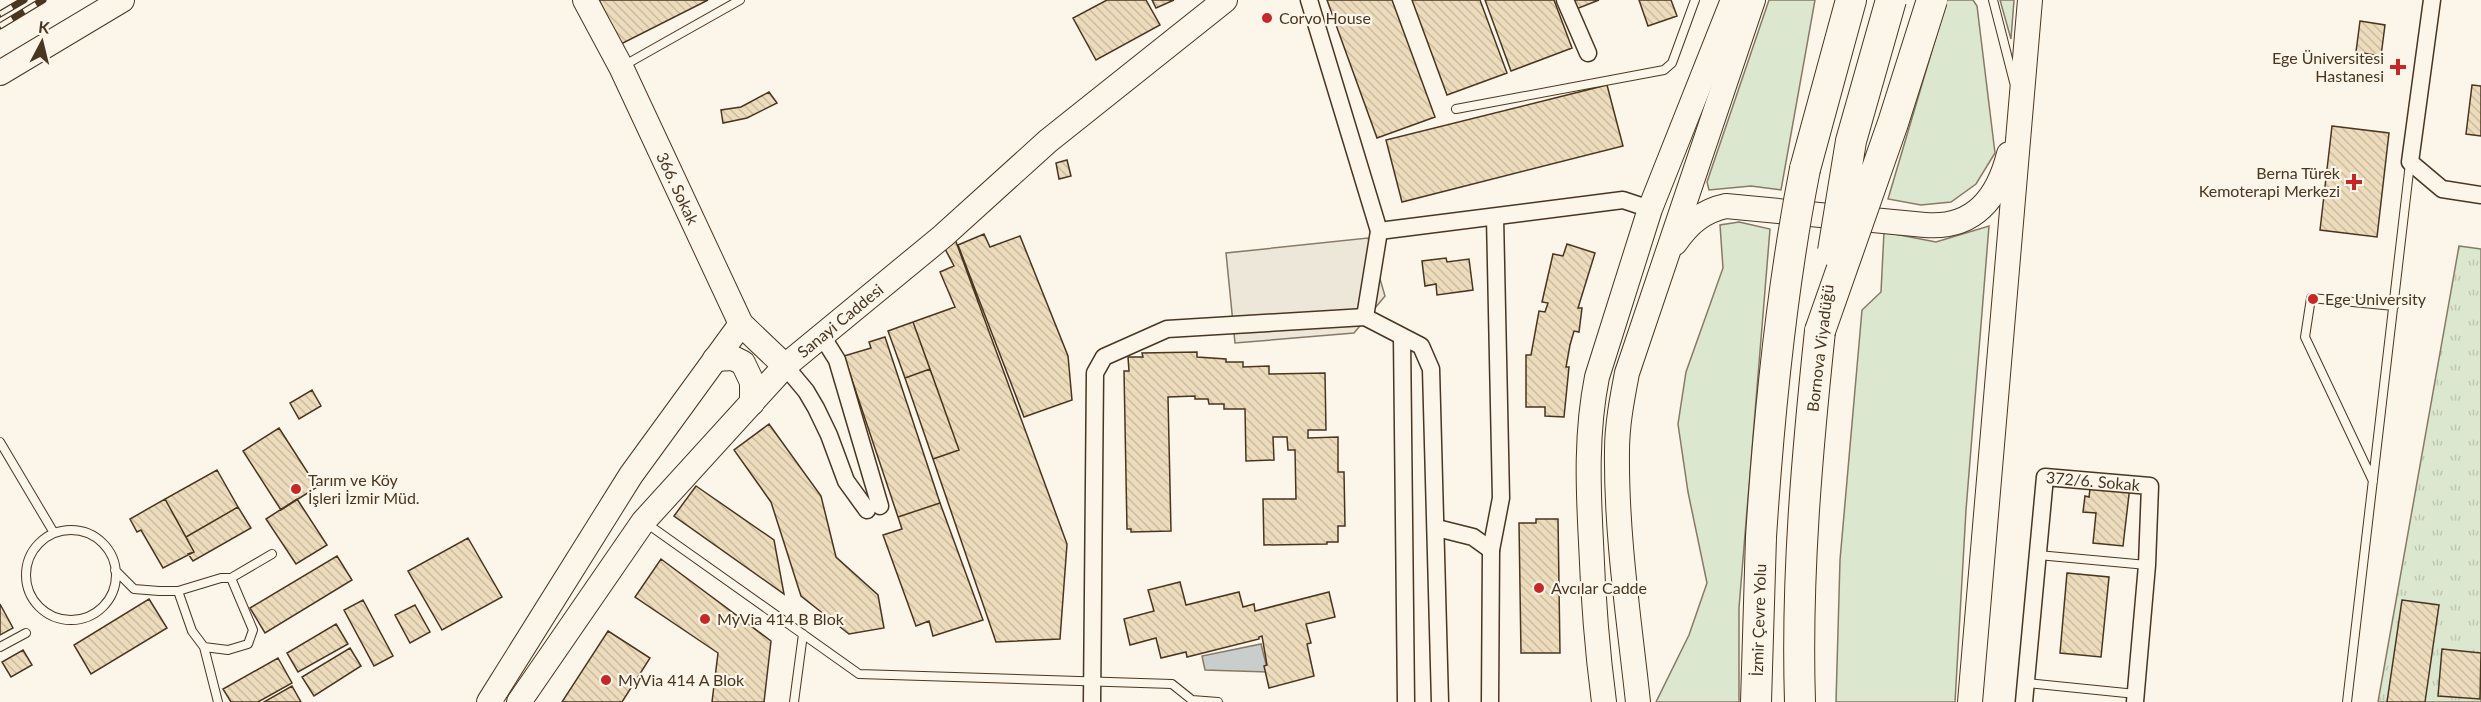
<svg xmlns="http://www.w3.org/2000/svg" width="2481" height="702" font-family="Lato,sans-serif">
  <defs>
    <pattern id="park-tufts" width="24" height="20" patternUnits="userSpaceOnUse" patternTransform="scale(1.5)"><rect width="24" height="20" fill="#dce7d0"/><path d="M3 7l-1-3M5 7V3M7 7l1-3M15 17l-1-3M17 17v-4M19 17l1-3" fill="none" stroke="#bec7b2"/></pattern>
    <pattern id="building-back-hatch" width="6" height="6" patternUnits="userSpaceOnUse" patternTransform="scale(1.5)"><rect width="6" height="6" fill="#ecdcbc"/><path d="M-1 5l2 2M0 0l6 6M5-1l2 2" fill="none" stroke="#ccbda1"/></pattern>
  </defs>
  <rect width="100%" height="100%" fill="#fbf6e9"/>
  <path fill="#dce7d0" stroke="#887966" stroke-width="1.5" d="M1769,0H1815L1781,190L1751,186L1709,190L1707,182Z
    M1947,0H1973L1977,6L1995,153L1976,184L1951,202L1921,205L1888,199Z
    M2000,0H2014L2011,39Z
    M1739,222L1770,229L1739,608V702H1656L1689,635L1707,583L1688,492L1678,424L1686,372L1723,268L1720,225Z
    M1989,226L1966,510L1955,702H1836L1840,560L1862,310L1881,292L1884,232L1936,242Z"/>
  <path fill="url(#park-tufts)" stroke="#887966" stroke-width="1.5" d="M2459,246L2481,249V702H2378Z"/>
  <path fill="#ede7d9" stroke="#887966" stroke-width="1.5" d="M1368,238L1385,296L1354,333L1235,343L1226,253Z"/>
  <path fill="#c9cecd" stroke="#887966" stroke-width="1.5" d="M1261,644L1268,672L1205,670L1202,656Z"/>
  <path fill="url(#building-back-hatch)" stroke="#4a3520" stroke-width="1.5" d="M599,0H708L621,44Z
    M1107,0H1146L1160,25L1096,60L1073,18Z
    M1152,0H1174L1156,8Z
    M1327,0H1392L1435,117L1377,138Z
    M1412,0H1480L1507,73L1447,95Z
    M1485,0H1554L1572,48L1511,71Z
    M1567,0H1599L1571,11Z
    M1639,0H1671L1677,16L1648,26Z
    M2360,21L2385,25L2381,56L2356,52Z
    M1607,85L1623,146L1402,202L1386,140Z
    M2472,85L2481,86V136L2466,134Z
    M769,92L777,103L747,118L723,123L721,110L741,107Z
    M2332,126L2389,133L2377,237L2320,230Z
    M1067,160L1071,176L1059,179L1056,163Z
    M984,234L990,247L1020,236L1068,356L1072,400L1024,417L958,245Z
    M955,239L1067,544L1060,639L996,642L933,459L959,450L913,322L955,307L940,272L954,266L943,245Z
    M1567,244L1595,253L1578,308H1582L1579,332L1574,331L1570,345L1566,367H1569L1564,417L1545,416V407H1526V355H1531L1539,311L1545,312L1548,303L1542,302L1553,254L1563,256Z
    M1446,258L1447,262L1469,259L1473,290L1437,295L1436,284L1425,286L1422,261Z
    M913,322L930,369L905,378L888,331Z
    M885,337L940,503L898,517L844,356L871,348L869,342Z
    M1197,352V357L1226,359V362H1243V367L1269,366V374L1325,373L1326,430H1308V438L1338,437V472H1344L1345,526H1338V542H1327V544L1264,545L1263,499H1296L1295,450H1288L1287,437H1273L1274,460L1246,461L1245,409H1224V404H1209L1208,399H1195V396L1168,397L1171,531L1131,532V529H1127L1124,371H1129L1128,357H1143L1142,353Z
    M930,369L959,450L933,459L905,378Z
    M312,390L321,406L299,419L290,403Z
    M769,424L821,496L836,557L878,595L884,628L849,634L801,596L771,502L734,450Z
    M279,428L317,487L281,510L243,451Z
    M217,470L238,507L186,537L165,499Z
    M2091,481L2130,486L2123,546L2093,543L2096,513L2083,512L2085,496L2089,497Z
    M696,486L774,540L784,594L674,516Z
    M165,499L194,552L163,568L141,530L137,532L130,519Z
    M297,499L327,545L296,564L266,519Z
    M940,503L983,620L933,636L929,621L916,626L883,535L902,529L898,517Z
    M238,507L251,528L193,561L188,554L194,552L186,537Z
    M1536,519H1558L1560,653H1521L1519,523H1536Z
    M468,538L502,597L442,630L408,571Z
    M337,556L352,580L265,633L250,608Z
    M661,559L771,641L764,702H712L718,653L635,597Z
    M2067,573L2109,577L2101,657L2060,653Z
    M1180,582L1186,605L1239,592L1243,607L1254,604L1255,611L1329,592L1335,617L1306,624L1311,643L1307,644L1314,676L1269,688L1264,666L1267,665L1262,636L1259,637V639L1187,657L1186,652L1161,658L1156,638L1130,645L1124,619L1154,611L1148,590Z
    M149,599L167,628L91,674L74,645Z
    M363,600L393,656L374,666L344,610Z
    M2402,600L2439,605L2425,702H2387Z
    M0,604L13,628L0,635Z
    M415,605L430,632L410,643L395,615Z
    M336,624L348,644L298,672L287,653Z
    M608,631L650,658L622,702H562Z
    M350,648L361,666L314,696L302,677Z
    M2442,649L2481,653L2480,699L2438,696Z
    M23,650L32,665L11,677L2,662Z
    M278,658L292,683L258,702H231L223,689Z
    M292,686L301,702H264Z"/>
  <g fill="none" stroke-linecap="round" stroke-linejoin="round">
    <defs>
      <path id="lane" d="M1993,0L2014,82
        M623,66L740,0
        M1456,109L1664,70L1672,63L1695,0
        M0,442L54,533
        M2373,481L2305,337L2311,298L2394,306
        M646,523L859,674L1172,684L1192,700L1218,702
        M26 575a45 45 0 1 1 90 0a45 45 0 1 1-90 0Z
        M2038,555L2147,565
        M115,570L134,589L159,591H178L221,578H231L253,630L248,644L228,650L204,647L192,631L178,591
        M231,578L272,554
        M0,647L26,633
        M204,647L218,702
        M2026,683L2136,694
        M794,702L803,634
        M2347,702L2410,163"/>
      <g id="street">
        <path d="M1309,0L1379,231L1365,317"/>
        <path d="M1565,0L1588,53"/>
        <path d="M2432,0L2410,162L2442,189L2481,195"/>
        <path d="M1379,231L1623,200L1650,209"/>
        <path d="M822,336L837,360L880,506"/>
        <path d="M1402,337L1406,702"/>
        <path d="M785,366L806,391L816,408L829,435L846,481L867,510"/>
        <path d="M1437,528L1473,537L1491,550"/>
        <path d="M1092,702L1095,373L1104,357L1167,329L1365,317L1421,346L1431,369L1440,702"/>
        <path d="M1490,702L1491,550L1501,498L1495,217"/>
        <path id="s1" d="M2024,702L2045,477L2150,486L2147,565L2135,702"/>
      </g>
      <g id="secondary">
        <path id="s2" d="M585,0L621,67L741,324L785,366"/>
        <path d="M0,73L122,0"/>
        <path d="M1675,243C1689,223 1703,211 1726,206L1925,225C1974,229 1998,198 2009,154"/>
        <path d="M715,359L733,358L743,363L752,382V403"/>
        <path d="M489,702L631,475L741,324"/>
        <path id="s3" d="M519,702L643,522L785,366L943,236L1048,141L1225,0"/>
        <path d="M1604,702C1597,649 1593,596 1591,542C1588,486 1586,432 1597,377L1650,209L1733,0"/>
        <path d="M1638,702C1629,619 1616,535 1617,451C1617,425 1622,399 1627,373L1753,0"/>
        <path d="M1970,702L2030,0"/>
      </g>
      <g id="highway">
        <path d="M1805,169L1851,0"/>
        <path id="s4" d="M1756,702L1761,537"/>
        <path d="M1800,702C1796,578 1807,454 1820,331"/>
      </g>
    </defs>
    <use href="#lane" stroke="#4a3520" stroke-width="10"/>
    <use href="#street" stroke="#4a3520" stroke-width="19"/>
    <use href="#secondary" stroke="#4a3520" stroke-width="26"/>
    <use href="#highway" stroke="#4a3520" stroke-width="32"/>
    <use href="#lane" stroke="#fbf6e9" stroke-width="8"/>
    <use href="#street" stroke="#fbf6e9" stroke-width="16"/>
    <use href="#secondary" stroke="#fbf6e9" stroke-width="24"/>
    <use href="#highway" stroke="#fbf6e9" stroke-width="30"/>
    <defs>
      <path id="rail" d="M0,14L24,0
        M0,26L43,0"/>
    </defs>
    <use href="#rail" stroke="#4a3520" stroke-width="7"/>
    <use href="#rail" stroke="#fbf6e9" stroke-width="4.5" stroke-dasharray="14" stroke-linecap="butt"/>
    <defs>
      <path id="highway-bridge" d="M1833,251L1851,141L1891,0
        M1820,331L1893,123L1932,0
        M1761,537C1769,414 1781,290 1805,169"/>
    </defs>
    <use href="#highway-bridge" stroke="#4a3520" stroke-width="32" stroke-linecap="butt"/>
    <use href="#highway-bridge" stroke="#fbf6e9" stroke-width="30"/>
  </g>
  <g fill="#c62828" stroke="#fbf6e9" stroke-width="2">
    <circle cx="1267" cy="18" r="6"/>
    <path d="M2395 58h6v6h6v6h-6v6h-6v-6h-6v-6h6z"/>
    <path d="M2351 173h6v6h6v6h-6v6h-6v-6h-6v-6h6z"/>
    <circle cx="2313" cy="299" r="6"/>
    <circle cx="296" cy="489" r="6"/>
    <circle cx="1539" cy="588" r="6"/>
    <circle cx="705" cy="619" r="6"/>
    <circle cx="606" cy="680" r="6"/>
  </g>
  <g text-anchor="middle" stroke-width="4.5" stroke-linejoin="round" paint-order="stroke">
    <g font-size="16" fill="#4a3520" stroke="#fbf6e9" text-anchor="start">
      <text x="1279" y="24">Corvo House</text>
      <text x="2384" y="64" text-anchor="end">Ege Üniversitesi<tspan x="2384" dy="18">Hastanesi</tspan></text>
      <text x="2340" y="179" text-anchor="end">Berna Türek<tspan x="2340" dy="18">Kemoterapi Merkezi</tspan></text>
      <text x="2325" y="305">Ege University</text>
      <text x="308" y="486">Tarım ve Köy<tspan x="308" dy="18">İşleri İzmir Müd.</tspan></text>
      <text x="1551" y="594">Avcılar Cadde</text>
      <text x="717" y="625">MyVia 414 B Blok</text>
      <text x="618" y="686">MyVia 414 A Blok</text>
    </g>
    <g font-size="16" fill="#4a3520" stroke="#fbf6e9">
      <text dy="6" stroke="none"><textPath href="#s2" startOffset="210">366. Sokak</textPath></text>
      <text dy="6" stroke="none"><textPath href="#s3" startOffset="501">Sanayi Caddesi</textPath></text>
      <text transform="translate(1820 348) rotate(-83)" y="6">Bornova Viyadüğü</text>
      <text dy="6" stroke="none"><textPath href="#s1" startOffset="274">372/6. Sokak</textPath></text>
      <text dy="6" stroke="none"><textPath href="#s4" startOffset="82">İzmir Çevre Yolu</textPath></text>
    </g>
  </g>
  <g transform="translate(42 42) rotate(7)" stroke="#fbf6e9" stroke-width="4.5" paint-order="stroke">
  <path d="M0-4.5L10 22L0 15L-10 22Z" fill="#4a3520"/>
  <text y="-9" font-size="16" font-weight="bold" text-anchor="middle" fill="#4a3520">K</text>
  </g>
</svg>
